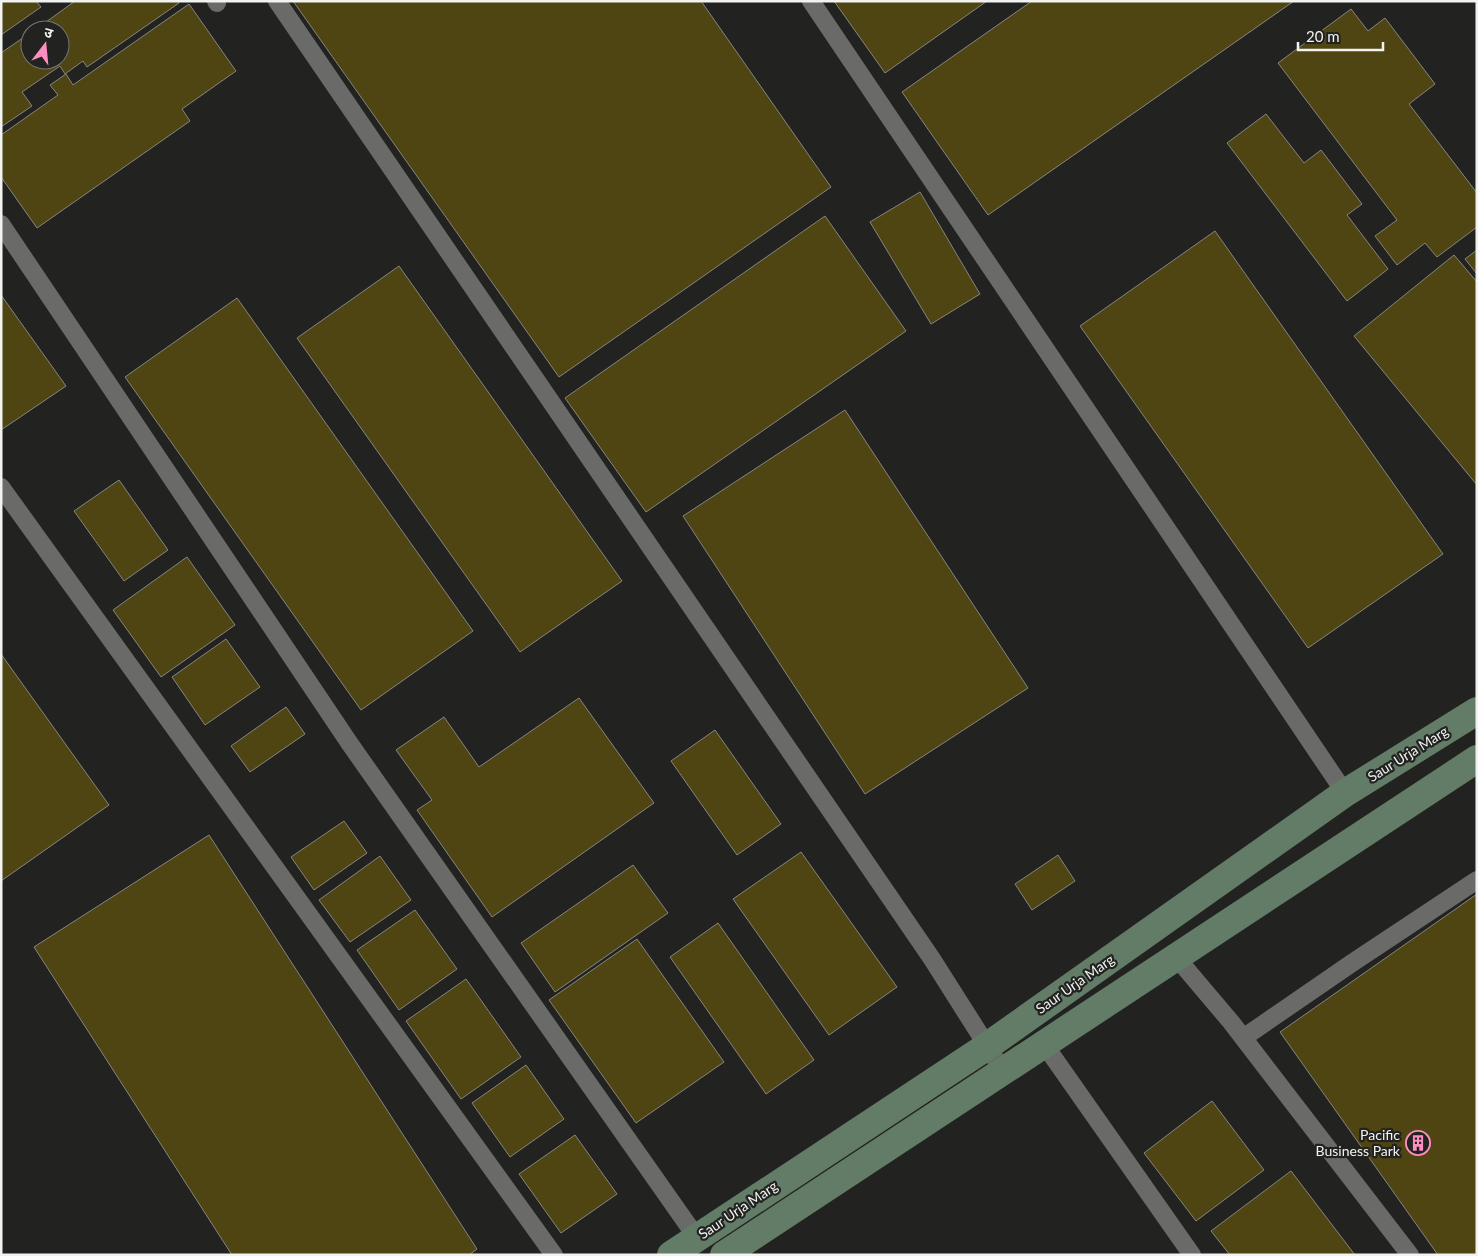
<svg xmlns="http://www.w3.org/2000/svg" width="1478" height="1256" font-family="Lato,'Noto Sans Devanagari',sans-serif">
  <rect width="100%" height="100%" fill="#222320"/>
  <path fill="#4e4512" stroke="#868582" d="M1,1H36L41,7L1,35Z
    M75,1H178L179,3L87,67L83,61L65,74L60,66L22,92L32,106L1,127V53L30,33V60H60V30H35Z
    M293,1H701L831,187L559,377Z
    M834,1H987L885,73Z
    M1032,1H1294L988,215L902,92Z
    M189,4L236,71L182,109L190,121L37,228L1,177V135L58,95L50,85L66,74L73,85Z
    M1351,9L1368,31L1385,18L1435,84L1409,104L1477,193V227L1437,257L1425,243L1397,265L1375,236L1397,220L1278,63Z
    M1266,114L1304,163L1321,150L1362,204L1347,215L1388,269L1347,301L1227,143Z
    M920,192L980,294L931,324L870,222Z
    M825,216L906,331L646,512L565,398Z
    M1215,231L1443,554L1308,648L1080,326Z
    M1477,250V274L1465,259Z
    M1454,255L1477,282V485L1354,336Z
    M399,266L622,581L520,652L297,338Z
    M1,295L66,386L1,430Z
    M237,298L473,631L361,710L125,377Z
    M845,410L1028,688L865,794L683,516Z
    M119,480L168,550L124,581L74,511Z
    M187,557L235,625L161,677L113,610Z
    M226,639L260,687L205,725L172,677Z
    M1,654L109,805L1,881Z
    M579,698L654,803L492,917L417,810L432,800L396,750L444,717L479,767Z
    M286,707L305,734L250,772L231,746Z
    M715,730L781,824L737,855L671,761Z
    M344,821L367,853L314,890L291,857Z
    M209,835L477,1249L469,1255H232L34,947Z
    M801,852L897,987L829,1035L733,899Z
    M1058,855L1075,881L1032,910L1015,884Z
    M380,856L411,900L350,942L319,900Z
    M633,865L668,913L555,992L521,943Z
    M1477,894V1255H1438L1280,1032Z
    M415,910L457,969L399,1010L357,950Z
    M718,923L814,1060L766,1094L670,957Z
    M637,939L724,1062L636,1123L549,1000Z
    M466,979L521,1057L461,1099L406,1021Z
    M526,1065L564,1119L510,1157L472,1103Z
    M1212,1101L1264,1170L1196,1221L1144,1153Z
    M575,1135L617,1194L561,1233L519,1174Z
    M1291,1171L1355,1255H1230L1211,1231Z"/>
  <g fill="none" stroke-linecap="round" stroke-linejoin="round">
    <path stroke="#6a6b68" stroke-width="18" d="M216,1L217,3
      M277,1L932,959L1003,1071
      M811,1L1345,793
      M1,224L350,744L697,1238
      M1,487L554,1255
      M1176,957L1231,1022L1410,1255
      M1243,1038L1352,963L1477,880
      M1044,1044L1192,1255"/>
    <path stroke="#627c68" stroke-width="28" d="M671,1255L986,1047L1345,793L1477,711
      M724,1255L1477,759"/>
  </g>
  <defs>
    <symbol id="building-ring" viewBox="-11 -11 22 22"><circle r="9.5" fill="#222320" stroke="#fd8ec0" stroke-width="1.5"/><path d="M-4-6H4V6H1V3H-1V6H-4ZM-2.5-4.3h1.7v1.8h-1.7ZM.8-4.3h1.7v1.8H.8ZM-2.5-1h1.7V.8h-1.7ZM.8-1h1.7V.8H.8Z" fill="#fd8ec0"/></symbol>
  </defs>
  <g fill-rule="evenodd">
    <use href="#building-ring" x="1404" y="1129" width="28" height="28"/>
  </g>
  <g text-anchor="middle" stroke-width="4.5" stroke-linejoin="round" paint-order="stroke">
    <g font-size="14" fill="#f2f3f1" stroke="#222320">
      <text transform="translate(1408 754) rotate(-32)" y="5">Saur Urja Marg</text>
      <text transform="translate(1075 984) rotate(-35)" y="5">Saur Urja Marg</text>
      <text transform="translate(738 1210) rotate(-34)" y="5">Saur Urja Marg</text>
    </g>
    <g font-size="14" fill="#f2f3f1" stroke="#222320" text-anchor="end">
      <text x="1400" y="1140">Pacific<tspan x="1400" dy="16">Business Park</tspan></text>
    </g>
  </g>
  <rect width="1478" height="1256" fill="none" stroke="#f2f3f1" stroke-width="5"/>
  <g transform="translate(45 45) rotate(16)"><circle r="24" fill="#222320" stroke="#757674"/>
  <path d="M0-4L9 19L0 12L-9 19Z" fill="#fd8ec0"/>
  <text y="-8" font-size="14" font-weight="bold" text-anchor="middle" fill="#f2f3f1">उ</text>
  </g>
  <path d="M1298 42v8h85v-8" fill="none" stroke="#f2f3f1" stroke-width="2.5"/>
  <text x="1306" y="42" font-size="15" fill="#f2f3f1" stroke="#222320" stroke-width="4" paint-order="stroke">20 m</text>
</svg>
